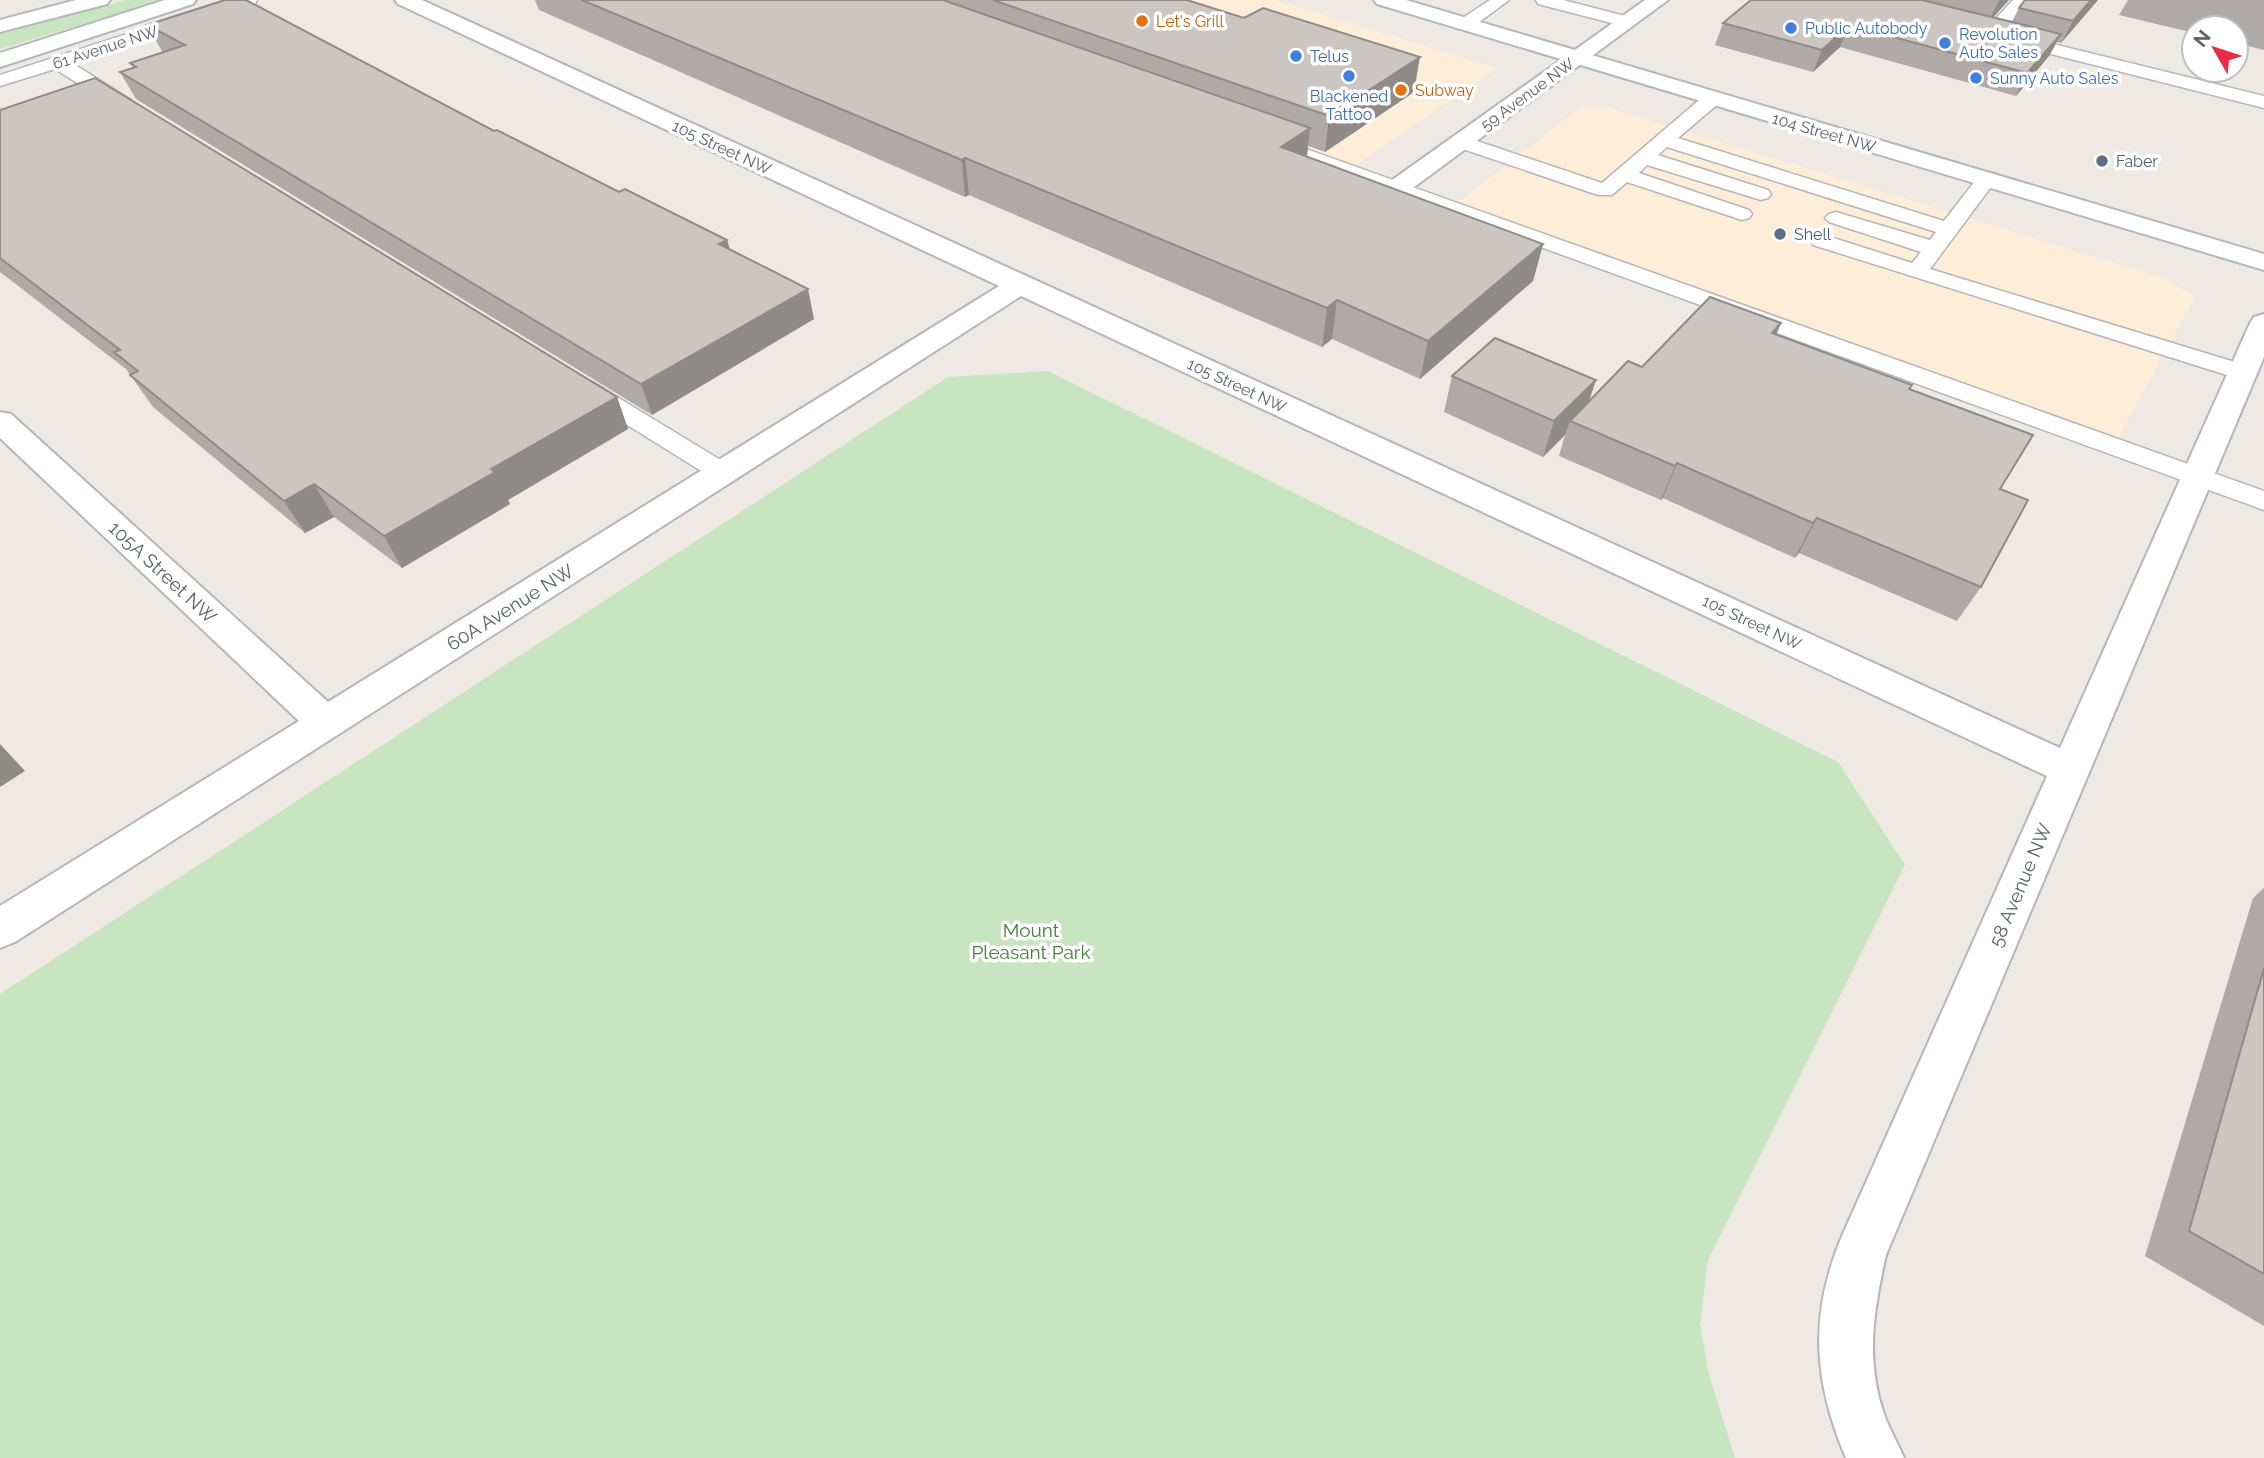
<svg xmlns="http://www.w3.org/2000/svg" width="2264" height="1458" font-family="Raleway,sans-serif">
  <rect width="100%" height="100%" fill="#eee9e3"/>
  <path fill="#feedd7" d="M860,0H1275L1497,68L1341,175Z
    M1583,105H1600L2164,278L2195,297L2109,454L1445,213Z"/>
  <path fill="#c7e6bf" d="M125,0H162L0,49V34Z
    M1048,371L1838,762L1905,865L1708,1260L1700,1324L1709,1375L1735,1458H0V994L948,377Z"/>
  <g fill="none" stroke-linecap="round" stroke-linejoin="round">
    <defs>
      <path id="service" d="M232,0H257L255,4L72,63L131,100L133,104L131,108H117L55,69L0,86V75Z
        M1490,0H1509L1470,29H1458L1455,25L1458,21Z
        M1536,0H1563L1633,18L1636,22L1627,27L1538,4Z
        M2013,0H2030L1998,37H1986L1983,33L1986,29Z
        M2013,34L2264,96V108L2007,43L2004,39Z
        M1712,93L1721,99L1719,103L1678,138L1944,221L1979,176H1993L1996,180L1930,269L2251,367L2254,372L2251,377L2242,379L2233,377L1813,245L1810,240L1813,235L1821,234L1912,263L1921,252L1829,222L1825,218L1829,214L1836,212L1930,240L1936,232L1667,147L1658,155L1768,190L1771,194L1768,198L1761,200L1647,165L1639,173L1749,210L1752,214L1749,218L1742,220L1627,182L1612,195H1598L1454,146L1451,142L1461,136L1468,138L1602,183L1705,95Z
        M1267,135L2264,491V510L1260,145L1257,141L1260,137Z
        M585,381L594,383L732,467L736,473L732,479L723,481L714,479L576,393L573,388L576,383Z"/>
      <path id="minor" d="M395,0H422L2060,748L2250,323L2254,317L2264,314V357L1886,1255C1874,1309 1865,1359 1884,1414C1889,1429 1898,1443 1904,1458H1846C1813,1381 1809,1314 1842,1236L2047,776L1021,296L15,942L0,948V906L299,721L0,438V412L11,414L328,702L999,286L398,4Z
        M1645,0H1668L1406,193L1397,195L1388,193L1385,188L1388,183Z"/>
      <path id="secondary" d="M76,0H110L107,4L0,32V20Z
        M165,0H196L193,4L0,67V53Z
        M1374,0H1406L2264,254V270L1377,4Z"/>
    </defs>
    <use href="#service" stroke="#b3b7ba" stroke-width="3"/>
    <use href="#minor" stroke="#b3b7ba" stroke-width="4"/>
    <use href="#secondary" stroke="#b2b8bb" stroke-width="4"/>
    <use href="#service" fill="#fff" fill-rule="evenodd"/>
    <use href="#minor" fill="#fff" fill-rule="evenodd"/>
    <use href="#secondary" fill="#fff" fill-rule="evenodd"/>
  </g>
  <path fill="#afaaa7" d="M535,0H1187L1414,92L1325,152L1308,146L1307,157L1543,244L1533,281L1420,379L1332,339L1322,347L969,195L965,197L539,10Z
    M1751,0H2009L1993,17L2012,22L2019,8L2098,0L2061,43L2057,42L2049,56L2016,96L1840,47L1813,72L1715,45L1723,23Z
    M2128,0H2264V50L2236,43V28H2194V33L2119,15Z
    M147,25L494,131L619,192L727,240L730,249L814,319L652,415L136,99L120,72L133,67L130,63L163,53Z
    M0,110L617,397L628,429L508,500L510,504L402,568L334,517L305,533L153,407L126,369L0,272Z
    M1781,323L1776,335L1910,390L2000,489L1981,587L1957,621L1799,553L1795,558L1663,498L1661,500L1559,456L1565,435L1543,457L1444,412L1452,376L1589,401L1642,367Z
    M2264,888V1326L2145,1256L2253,898Z"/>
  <path fill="#8e8b88" d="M2000,0H2009L1987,24L1998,2Z
    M2091,0H2098L2061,43L2073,21Z
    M1849,25L1840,47L1813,72L1822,50Z
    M2061,34L2049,56L2016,96L2027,73Z
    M1420,57L1414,92L1325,152L1329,116Z
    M1310,128L1306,165L1281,147Z
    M965,158L969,195L965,197L962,160Z
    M727,240L735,269L719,244Z
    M1543,244L1533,281L1420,379L1428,341Z
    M808,289L814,319L652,415L641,384Z
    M1337,300L1332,339L1322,347L1327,308Z
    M1781,323L1766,357L1772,333Z
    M1596,380L1584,416L1570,421L1565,435L1543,457L1554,421Z
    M617,397L628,429L508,500L510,504L402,568L384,536L491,469Z
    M1677,463L1663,498L1661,500L1675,466Z
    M314,484L334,517L305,533L284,501Z
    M1817,518L1799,553L1795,558L1813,523Z
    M0,744L25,771L0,787Z"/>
  <path fill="#cbc6c2" stroke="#8e8b88" stroke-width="2" d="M225,0H246L494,131L497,130L619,192L625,189L727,240L719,244L808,289L641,384L120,72L136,67L130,63L185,45L147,25Z
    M582,0H943L1310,128L1281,147L1543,244L1428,341L1337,300L1327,308L965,158L962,160Z
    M993,0H1187L1244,18L1263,8L1420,57L1329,116Z
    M1751,0H1922L2061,34L2027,73L1849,25L1822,50L1723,23Z
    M2025,0H2091L2073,21L2019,8Z
    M95,78L617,397L491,469L495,472L384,536L314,484L284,501L130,375L138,371L114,352L120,350L0,258V110Z
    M1710,297L1781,323L1772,333L1912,385L1909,389L2033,435L2000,489L2028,500L1981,587L1817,518L1813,523L1677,463L1675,466L1570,421L1628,361L1642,367Z
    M1495,338L1596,380L1554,421L1452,376Z
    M2264,968V1274L2189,1231Z"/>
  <g fill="#e8710a" stroke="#fff" stroke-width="2.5">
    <circle cx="1142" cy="21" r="7"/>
    <circle cx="1401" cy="90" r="7"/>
  </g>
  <g fill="#3f7fe0" stroke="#fff" stroke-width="2.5">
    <circle cx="1791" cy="28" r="7"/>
    <circle cx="1945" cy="43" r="7"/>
    <circle cx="1296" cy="56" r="7"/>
    <circle cx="1349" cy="76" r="7"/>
    <circle cx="1976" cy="78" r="7"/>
  </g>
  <g fill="#5c6f8a" stroke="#fff" stroke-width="2.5">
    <circle cx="2102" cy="161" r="7"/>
    <circle cx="1780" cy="234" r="7"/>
  </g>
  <g text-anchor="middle" stroke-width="7" stroke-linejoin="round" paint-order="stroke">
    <g font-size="16" fill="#c56008" stroke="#fff" text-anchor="start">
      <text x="1156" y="27">Let's Grill</text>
      <text x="1415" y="96">Subway</text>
    </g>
    <g font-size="16" fill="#366cbe" stroke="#fff" text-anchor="start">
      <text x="1805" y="34">Public Autobody</text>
      <text x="1959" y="40">Revolution<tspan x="1959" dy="18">Auto Sales</tspan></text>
      <text x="1310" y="62">Telus</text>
      <text x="1990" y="84">Sunny Auto Sales</text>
      <text x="1349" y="102" text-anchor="middle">Blackened<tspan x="1349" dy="18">Tattoo</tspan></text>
    </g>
    <g font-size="16" fill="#5b6164" stroke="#fff">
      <text transform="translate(105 47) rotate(-18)" y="6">61 Avenue NW</text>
      <text transform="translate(1527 94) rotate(-36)" y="6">59 Avenue NW</text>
      <text transform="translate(1824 132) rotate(16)" y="6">104 Street NW</text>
      <text transform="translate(722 147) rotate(25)" y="6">105 Street NW</text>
      <text transform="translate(1237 385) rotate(25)" y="6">105 Street NW</text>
      <text transform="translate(1752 622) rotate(25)" y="6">105 Street NW</text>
    </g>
    <g font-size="16" fill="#4e5e75" stroke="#fff" text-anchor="start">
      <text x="2116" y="167">Faber</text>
      <text x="1794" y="240">Shell</text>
    </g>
    <g font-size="19" fill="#5b6164" stroke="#fff">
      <text transform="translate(163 572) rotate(43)" y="7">105A Street NW</text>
      <text transform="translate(510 607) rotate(-32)" y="7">60A Avenue NW</text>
      <text transform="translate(2020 885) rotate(-67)" y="7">58 Avenue NW</text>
    </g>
    <g font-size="19" fill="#418333" stroke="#fff">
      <text x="1031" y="937">Mount<tspan x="1031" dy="22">Pleasant Park</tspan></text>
    </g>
  </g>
  <g transform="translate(2215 49) rotate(309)"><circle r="33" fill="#ffffff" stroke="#bdc0c1" stroke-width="2"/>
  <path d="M0-5L12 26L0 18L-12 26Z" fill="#ec2b47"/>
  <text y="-10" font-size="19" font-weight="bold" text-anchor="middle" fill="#5b6164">N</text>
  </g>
</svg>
